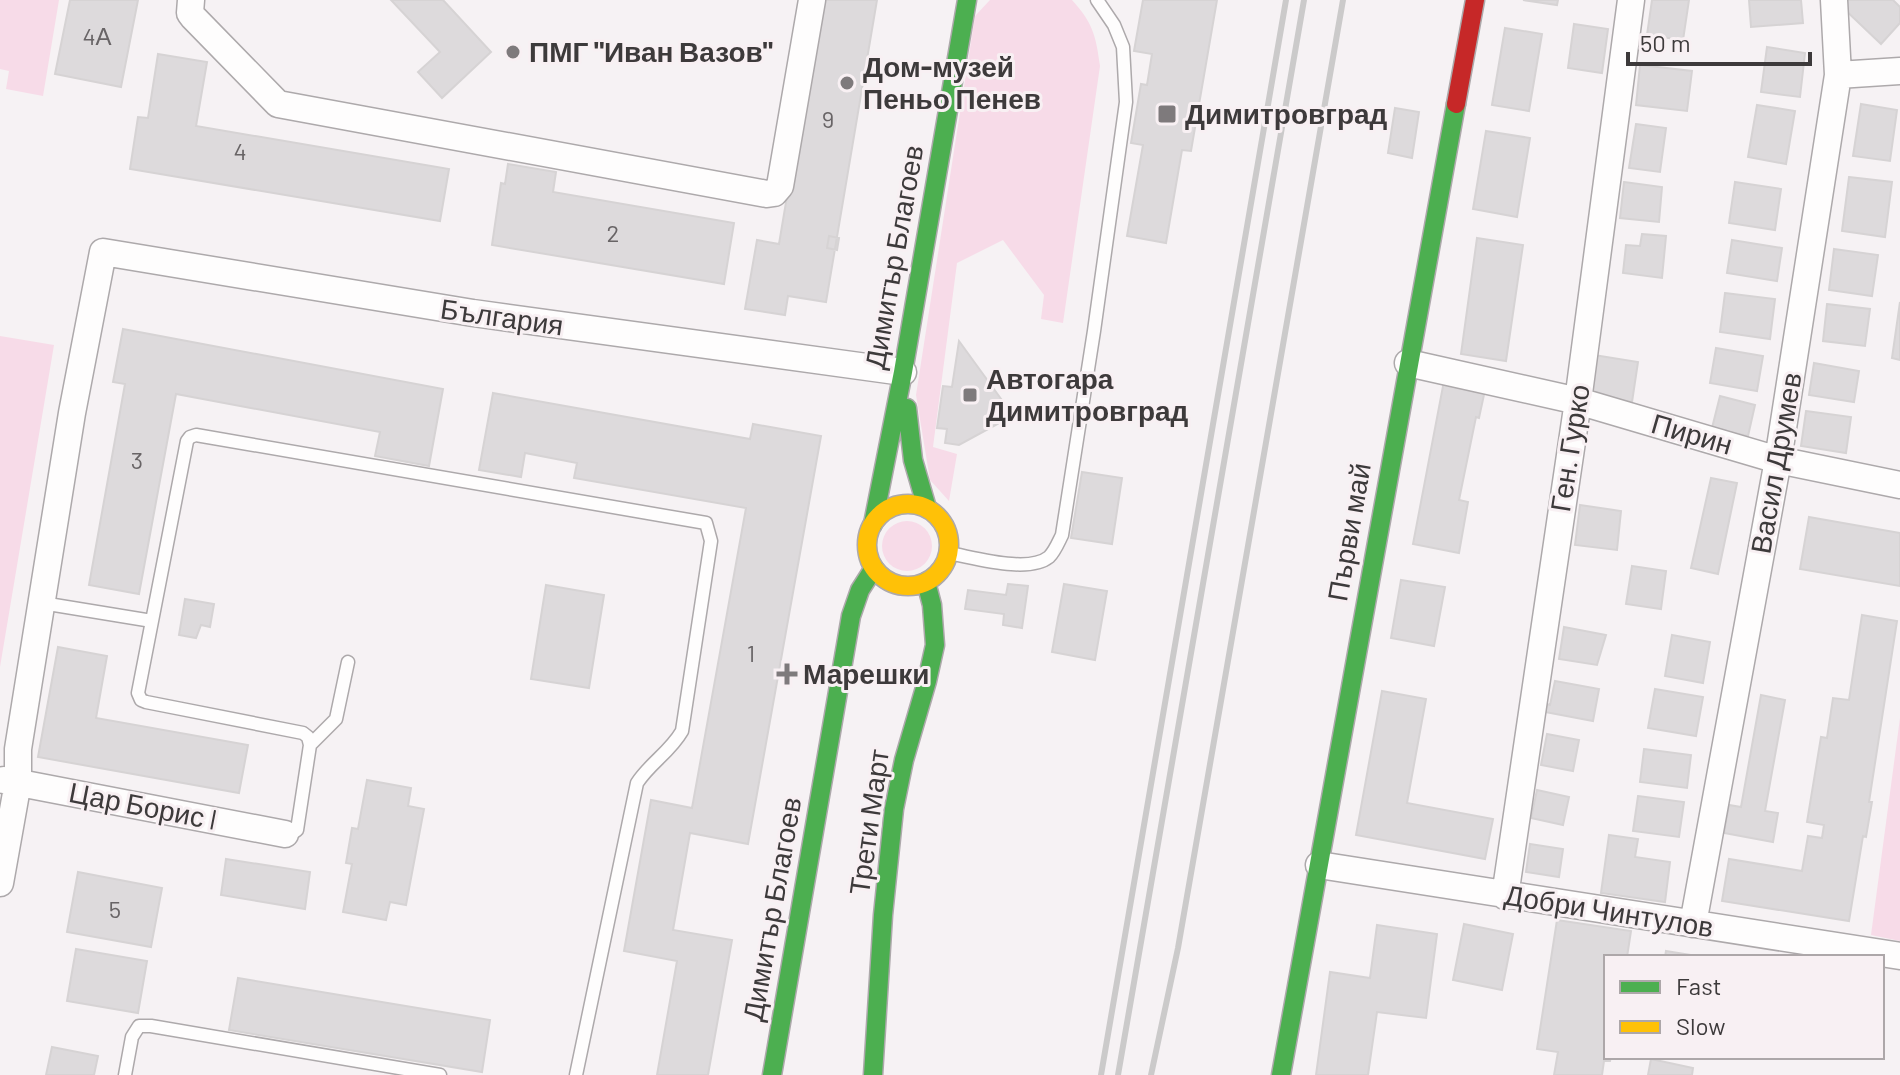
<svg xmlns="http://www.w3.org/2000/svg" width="1900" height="1075" font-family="Barlow,sans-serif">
  <rect width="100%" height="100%" fill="#f6f2f4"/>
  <path fill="#f7dbe8" d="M0,0H59L43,96L6,89L9,71L0,69Z
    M990,0H1072C1093,23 1096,36 1100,66L1063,323L1041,319L1044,295L1003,240L957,263L933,447L957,454L949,501L930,480L916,395L975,16Z
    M0,336L54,345L0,667Z
    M882 546a25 25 0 1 1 50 0a25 25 0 1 1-50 0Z
    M1900,718V941L1871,935Z"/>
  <path fill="#dddadc" stroke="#d6d3d4" stroke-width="2" d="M70,0H138L121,87L55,74Z
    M391,0H443L491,52L442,98L418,72L440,52Z
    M820,0H877L826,302L788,296L785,315L745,309L757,240L779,244Z
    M1143,0H1217L1191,151L1182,150L1166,243L1127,236L1143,145L1131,143L1141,84L1147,85L1152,54L1134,51Z
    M1523,0H1558L1557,5Z
    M1652,0H1689L1683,40L1647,35Z
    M1749,0H1801L1803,23L1751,27Z
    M1845,0H1893L1900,7V23L1881,44L1840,5Z
    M1574,24L1608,29L1602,73L1568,68Z
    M1505,28L1542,34L1529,111L1492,105Z
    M1767,47L1805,53L1800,97L1761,92Z
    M158,54L207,62L196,126L449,169L440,221L130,169L138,117L148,118Z
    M1640,65L1692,71L1687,111L1636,105Z
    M1861,104L1897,110L1890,161L1853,156Z
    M1757,105L1795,111L1786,164L1748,157Z
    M1395,108L1419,112L1412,158L1388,153Z
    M1636,124L1666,128L1660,172L1629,168Z
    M1486,131L1530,138L1517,217L1473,209Z
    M508,164L556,172L553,192L734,223L724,284L492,245L501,183L505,184Z
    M1849,177L1892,182L1885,237L1842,231Z
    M1624,182L1662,187L1659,222L1620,218Z
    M1735,182L1781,189L1775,230L1729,223Z
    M1642,234L1666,236L1662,278L1623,273L1626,245L1640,246Z
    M829,236L839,238L837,250L827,248Z
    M1477,238L1523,245L1506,361L1461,354Z
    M1732,240L1782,248L1777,281L1727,273Z
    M1834,249L1878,255L1872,296L1829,290Z
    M1725,293L1775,299L1770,339L1720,332Z
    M1900,302V360L1892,358Z
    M1827,304L1870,309L1865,346L1823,341Z
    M123,329L443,389L429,466L375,456L380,432L176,394L139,594L89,585L125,384L113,382Z
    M959,341L1004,403L1001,422L959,445L945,443L947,429L937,428L943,386L952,387Z
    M1716,348L1763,356L1757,391L1710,383Z
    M1594,355L1638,362L1632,402L1587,394Z
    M1814,363L1859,371L1854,402L1809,395Z
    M1444,381L1485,390L1479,418L1476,417L1459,500L1468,502L1459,553L1413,544Z
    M493,393L750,439L753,424L821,436L748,844L690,833L673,930L732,940L708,1075H657L677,961L624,951L651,800L692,808L746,508L574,478L577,463L525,453L521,477L479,470Z
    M1720,396L1755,405L1748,436L1712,428Z
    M1806,411L1851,417L1846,453L1801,446Z
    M1082,472L1122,478L1112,544L1071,538Z
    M1711,478L1737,483L1718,574L1691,568Z
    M1580,505L1621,511L1617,550L1575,545Z
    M1809,517L1900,533V586L1800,569Z
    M1632,566L1666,571L1661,609L1626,604Z
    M1401,580L1445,587L1434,646L1391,638Z
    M1008,584L1028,586L1022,628L1003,625L1004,614L965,609L968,590L1006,595Z
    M1064,584L1107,591L1095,660L1052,652Z
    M546,585L604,595L589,688L531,679Z
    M185,599L214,604L210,627L201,625L196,638L179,635Z
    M1862,615L1897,621L1869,802H1872L1866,837L1863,836L1849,921L1722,901L1729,859L1802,871L1808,836L1822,838L1824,825L1807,822L1821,737L1827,738L1833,698L1849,700Z
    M1564,627L1606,635L1597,665L1559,659Z
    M1672,635L1710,642L1703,683L1665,676Z
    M58,647L107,656L96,718L248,745L239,793L38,757Z
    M1555,681L1599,689L1593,721L1545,712L1547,704L1550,705Z
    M1655,689L1703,697L1696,736L1648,728Z
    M1382,691L1426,699L1407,803L1493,819L1485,859L1356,835Z
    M1761,695L1785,700L1765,811L1778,813L1773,842L1724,833L1729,805L1741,807Z
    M1547,734L1579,740L1573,771L1541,765Z
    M1644,749L1691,755L1687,788L1640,782Z
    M367,780L411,788L408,806L424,809L406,905L390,902L386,920L343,912L352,864L346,863L352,828L358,829Z
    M1537,790L1569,797L1563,825L1531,818Z
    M1638,796L1684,802L1679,837L1633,831Z
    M1609,835L1638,839L1635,857L1670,862L1665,902L1601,893Z
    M1530,844L1563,849L1559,877L1526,872Z
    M226,859L310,872L305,909L221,895Z
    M78,872L162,888L151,947L67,932Z
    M1557,920L1631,931L1627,957H1606V1057H1611L1610,1061H1604L1602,1075H1554L1558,1052L1537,1049Z
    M1464,924L1513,934L1502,990L1453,980Z
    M1377,925L1437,934L1426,1018L1377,1012L1368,1075H1316L1330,972L1370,978Z
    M76,949L147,961L138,1013L67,1001Z
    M1666,951L1703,957H1665Z
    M238,978L490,1020L482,1072L229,1030Z
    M52,1047L98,1056L94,1075H46Z
    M1651,1059L1693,1068L1692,1075H1648Z"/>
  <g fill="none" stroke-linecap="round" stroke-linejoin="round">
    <defs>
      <path id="lane" d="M948,553C973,557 1028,574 1049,557C1055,551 1058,543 1062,535L1094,331L1126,102L1123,47L1114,25L1097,0
        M42,603L152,621
        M310,745L336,719L348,662
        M285,834H291L297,830L310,745L308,737L303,733L146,702L141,700L138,693L187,441L190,437L196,435L706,523L711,541L682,731C670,752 650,763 637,783L576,1075
        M125,1075L132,1037L139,1026H151L440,1075"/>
      <path id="street" d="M191,0L190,13L193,17L278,104L767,194L774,193L780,186L812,0
        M1838,75L1900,71
        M1408,363L1578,401L1778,460L1900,485
        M4,780L285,834
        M1319,865L1900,956
        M0,883L18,782V749L72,413L103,252L473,313L903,372
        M1505,896L1578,401L1631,0
        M1693,924L1778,460L1838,75L1834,0"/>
      <path id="fast" d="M907,408L913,460L927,508
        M873,524L903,372L967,0
        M772,1075L851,616L860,590L874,568
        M873,1075L883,915L894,809L904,760L927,681L935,645L932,605L926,582
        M1281,1075L1456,104"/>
      <path id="slow" d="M867 545a41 41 0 1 1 82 0a41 41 0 1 1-82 0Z"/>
      <path id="jam" d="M1456,104L1475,0"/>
    </defs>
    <use href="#lane" stroke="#ada9ab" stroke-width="15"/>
    <use href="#street" stroke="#ada9ab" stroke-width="29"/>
    <use href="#fast" stroke="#ada9ab" stroke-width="21"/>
    <use href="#slow" stroke="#ada9ab" stroke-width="21"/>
    <use href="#jam" stroke="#ada9ab" stroke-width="21"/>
    <use href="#lane" stroke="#fefdfd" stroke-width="12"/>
    <use href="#street" stroke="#fefdfd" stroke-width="26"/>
    <use href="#fast" stroke="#4caf50" stroke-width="18"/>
    <use href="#slow" stroke="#ffc107" stroke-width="18"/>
    <use href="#jam" stroke="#c62828" stroke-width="18"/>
    <path stroke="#cbcaca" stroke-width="6" d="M1101,1075L1286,0
      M1118,1075L1304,0
      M1151,1075L1178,948L1343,0"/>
  </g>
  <g fill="#7e7a7c" stroke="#f8f0f3" stroke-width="3">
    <circle cx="513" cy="52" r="8"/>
    <circle cx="847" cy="83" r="8"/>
    <rect x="1157" y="104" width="20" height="20" rx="4"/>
    <rect x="962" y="387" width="16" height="16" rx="4"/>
    <path d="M783 662h8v8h8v8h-8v8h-8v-8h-8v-8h8z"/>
  </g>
  <g text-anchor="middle" stroke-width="6" stroke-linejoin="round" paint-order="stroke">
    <g font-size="24" fill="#686466">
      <text x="97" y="45">4А</text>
      <text x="828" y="128">9</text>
      <text x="240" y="160">4</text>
      <text x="613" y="242">2</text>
      <text x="137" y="469">3</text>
      <text x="751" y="662">1</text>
      <text x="115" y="918">5</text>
    </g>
    <g font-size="28" font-weight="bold" fill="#3d3a3b" stroke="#f8f0f3" text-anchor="start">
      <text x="529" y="62">ПМГ "Иван Вазов"</text>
      <text x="863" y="77">Дом-музей<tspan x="863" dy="32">Пеньо Пенев</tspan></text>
      <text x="1185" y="124">Димитровград</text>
      <text x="986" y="389">Автогара<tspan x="986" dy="32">Димитровград</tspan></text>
      <text x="803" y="684">Марешки</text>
    </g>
    <g font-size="28" fill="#3d3a3b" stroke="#f8f0f3">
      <text transform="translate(894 257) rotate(-80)" y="10">Димитър Благоев</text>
      <text transform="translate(502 317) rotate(8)" y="10">България</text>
      <text transform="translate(1692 434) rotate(16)" y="10">Пирин</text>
      <text transform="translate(1570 448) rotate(-81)" y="10">Ген. Гурко</text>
      <text transform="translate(1776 463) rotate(-80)" y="10">Васил Друмев</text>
      <text transform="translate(1349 532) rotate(-80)" y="10">Първи май</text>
      <text transform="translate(143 806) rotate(11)" y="10">Цар Борис I</text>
      <text transform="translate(869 822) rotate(-82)" y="10">Трети Март</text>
      <text transform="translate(772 909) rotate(-80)" y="10">Димитър Благоев</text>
      <text transform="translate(1609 911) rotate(9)" y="10">Добри Чинтулов</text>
    </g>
  </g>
  <rect x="1604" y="955" width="280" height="104" fill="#f8f0f3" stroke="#ada7a9" stroke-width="2"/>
  <rect x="1620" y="981" width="40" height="12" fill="#4caf50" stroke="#ada7a9" stroke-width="2"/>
  <text x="1676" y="995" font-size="24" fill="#3d3a3b">Fast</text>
  <rect x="1620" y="1021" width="40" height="12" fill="#ffc107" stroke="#ada7a9" stroke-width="2"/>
  <text x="1676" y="1035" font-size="24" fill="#3d3a3b">Slow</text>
  <path d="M1628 52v12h182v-12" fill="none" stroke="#3d3a3b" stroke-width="4"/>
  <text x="1640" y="52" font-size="24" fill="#3d3a3b" stroke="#f8f0f3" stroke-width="6" paint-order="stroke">50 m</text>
</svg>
